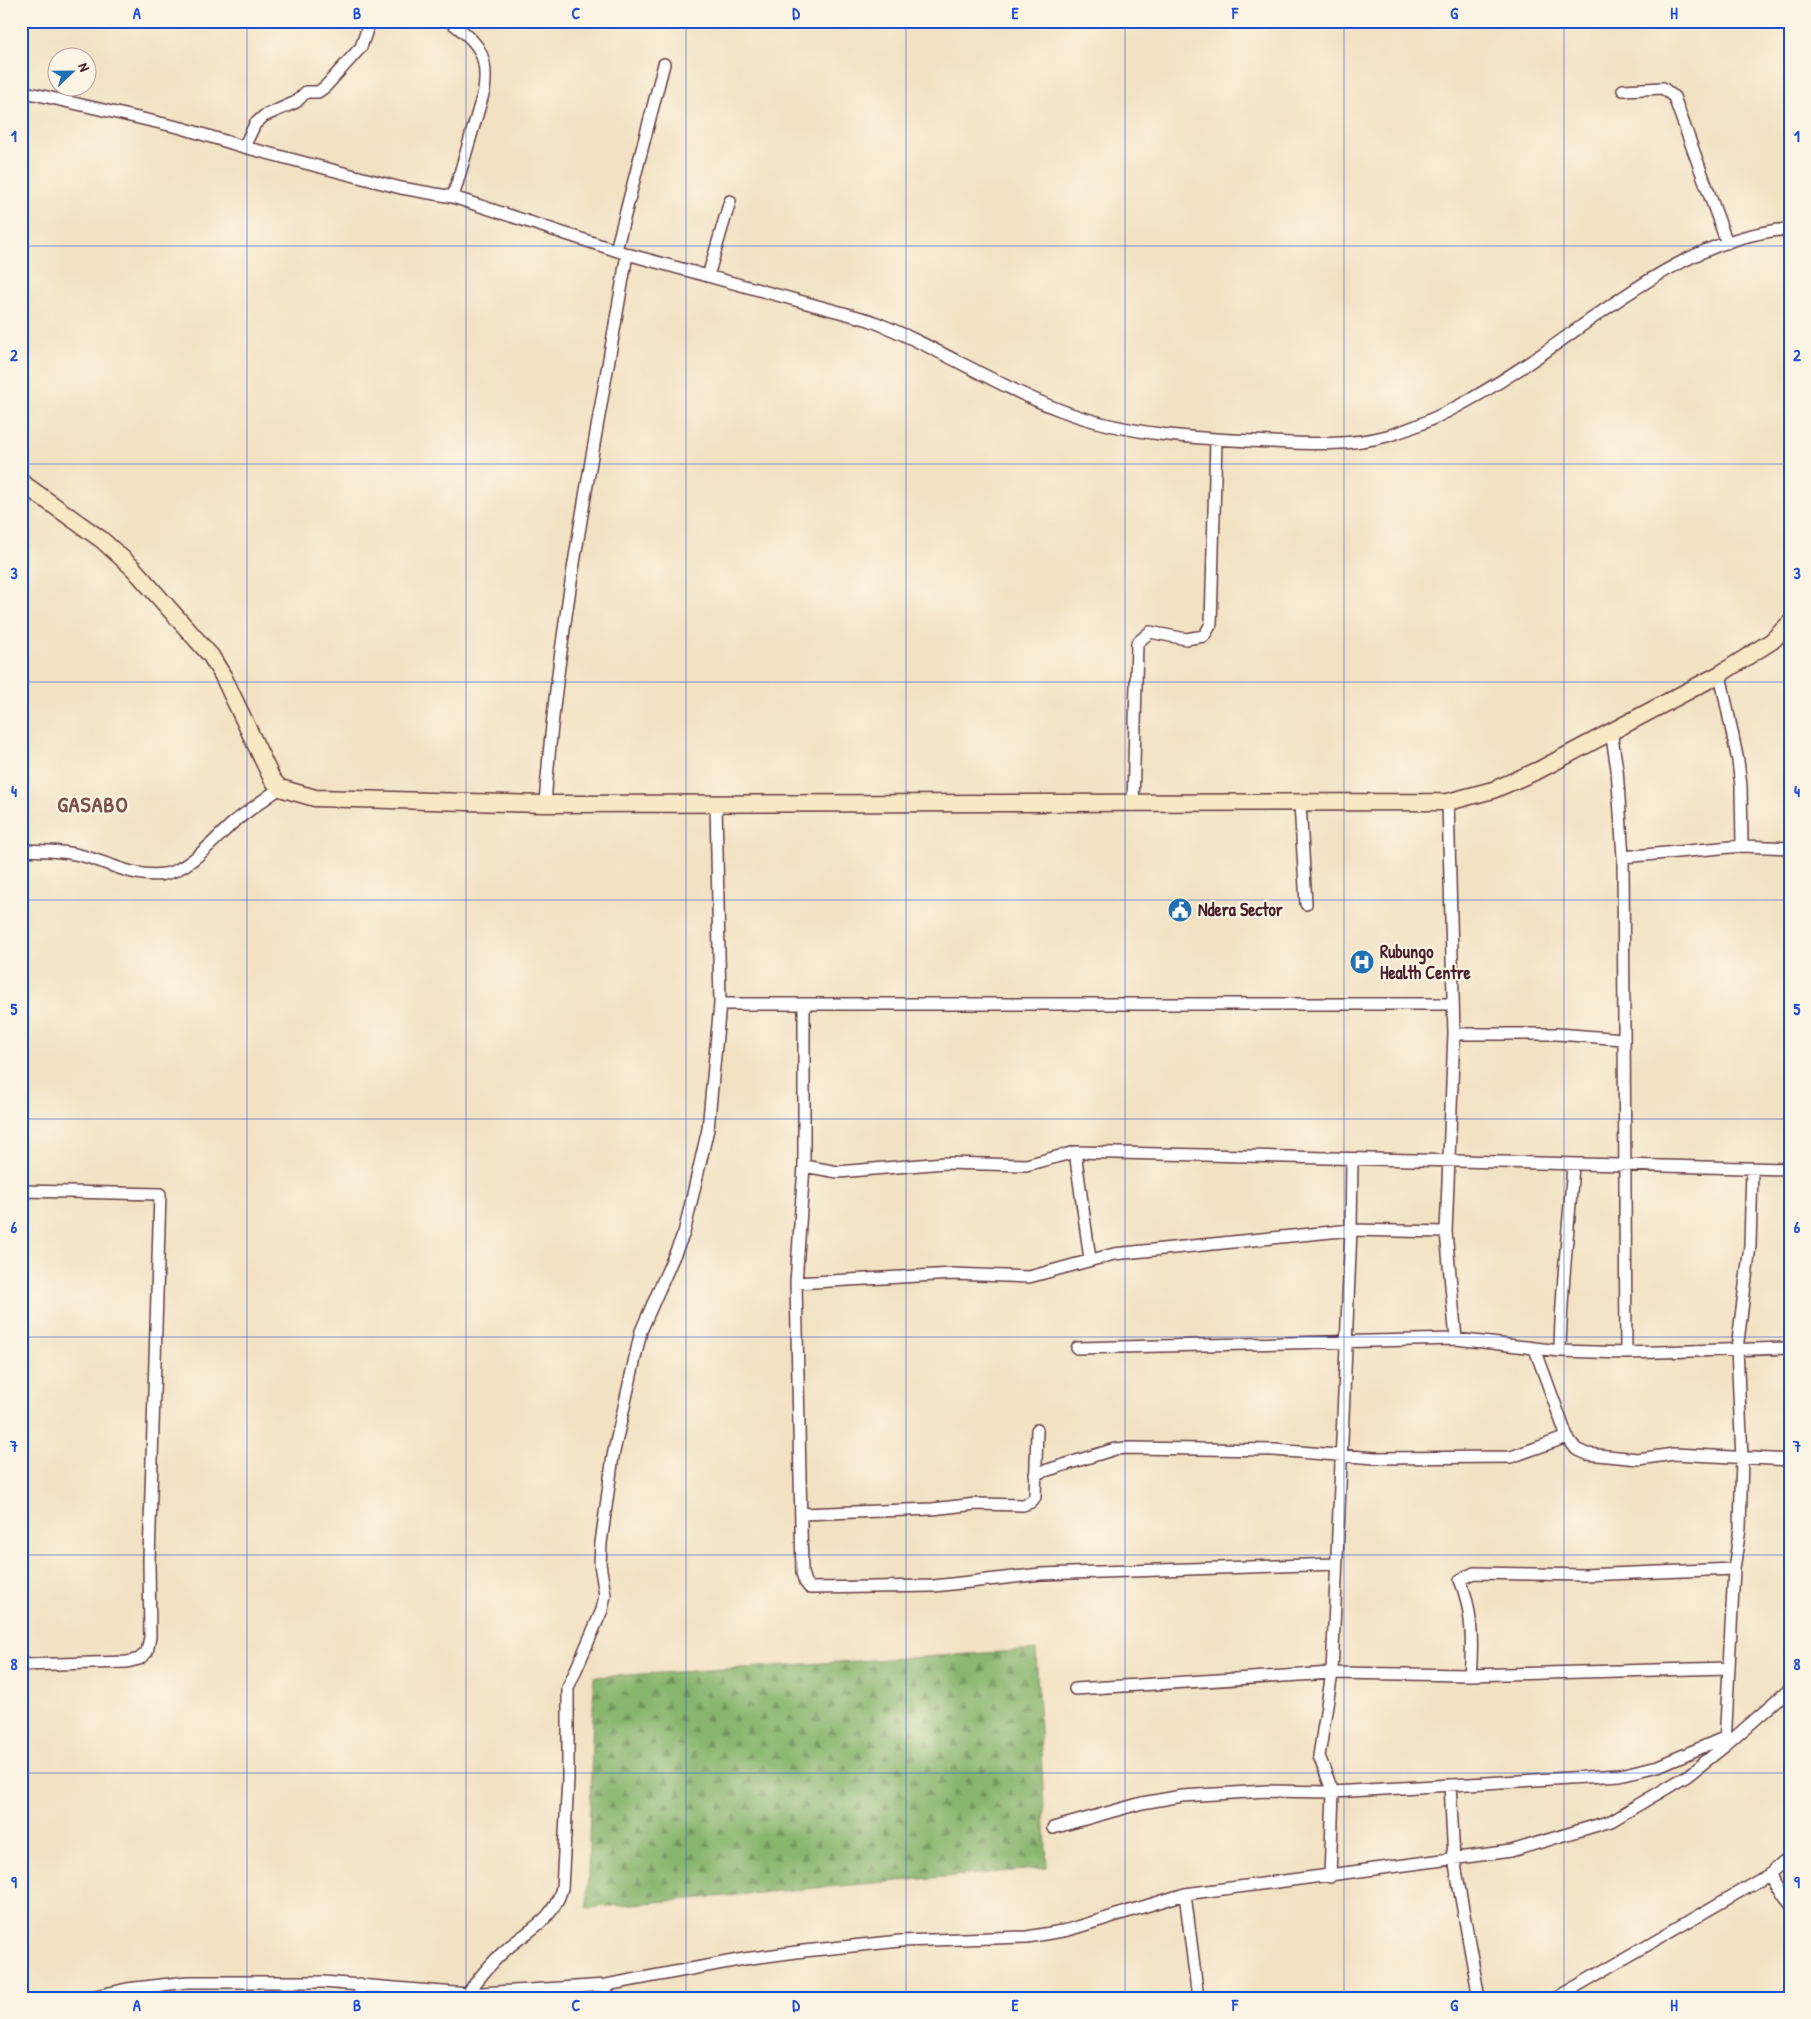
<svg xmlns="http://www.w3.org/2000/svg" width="1811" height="2019" font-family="'Patrick Hand',sans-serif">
  <defs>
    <pattern id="forest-firs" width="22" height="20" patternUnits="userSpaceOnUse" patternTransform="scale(1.25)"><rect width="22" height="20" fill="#88b66e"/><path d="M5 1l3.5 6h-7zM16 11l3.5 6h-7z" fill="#71935b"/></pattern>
  </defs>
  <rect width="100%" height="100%" fill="#fcf5e5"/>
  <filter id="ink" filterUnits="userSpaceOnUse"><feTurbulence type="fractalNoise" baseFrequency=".02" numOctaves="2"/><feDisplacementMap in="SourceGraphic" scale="10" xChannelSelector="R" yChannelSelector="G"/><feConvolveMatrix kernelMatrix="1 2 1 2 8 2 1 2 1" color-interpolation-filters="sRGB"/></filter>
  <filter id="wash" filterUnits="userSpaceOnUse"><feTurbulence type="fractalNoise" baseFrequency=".0096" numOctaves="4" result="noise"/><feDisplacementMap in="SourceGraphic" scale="20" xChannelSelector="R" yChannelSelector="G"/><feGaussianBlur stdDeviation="1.12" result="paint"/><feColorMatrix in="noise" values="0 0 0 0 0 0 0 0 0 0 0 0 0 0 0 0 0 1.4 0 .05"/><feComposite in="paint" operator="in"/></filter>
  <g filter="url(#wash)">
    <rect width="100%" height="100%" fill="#f2e1c2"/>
    <path fill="url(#forest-firs)" stroke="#696a4c" d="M1036,1650L1047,1868L587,1908L594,1677Z"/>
  </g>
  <g filter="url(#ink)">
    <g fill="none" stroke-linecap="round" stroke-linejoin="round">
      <defs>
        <path id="street" d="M449,21C478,41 489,55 484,91L453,197
          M1623,90L1663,88L1674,97L1727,243
          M21,91L182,128L244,147L401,188L453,197L627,254L869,320C935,345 994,385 1060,410C1127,436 1201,439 1272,442C1310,444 1350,446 1387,436C1442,420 1495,386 1542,354C1617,302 1695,236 1790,229
          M244,147L255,124L264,116L296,102L306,92H318L325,87L361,47L370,21
          M616,250L664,64
          M708,276L730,201
          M1720,674L1738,761L1741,786L1742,846
          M1611,731L1617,769L1623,857L1626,1353
          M1448,802L1454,1034L1446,1232L1456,1339
          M1300,803L1306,904
          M545,804C558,619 597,437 627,254
          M1133,805L1137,643L1150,632L1186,639L1204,636L1211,624L1216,440
          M21,850C40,851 60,850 79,855C106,861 135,879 164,874C188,871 216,838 234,822C249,810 265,799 280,788
          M1623,857L1742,846L1790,848
          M720,1004H1453
          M804,1004V1166L796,1283L802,1573L805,1582L810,1588L934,1586L1041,1574L1336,1564
          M1454,1034H1557L1623,1039
          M1075,1152L1090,1259
          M804,1166L838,1172L944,1163L1026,1165L1075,1152L1790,1169
          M21,1191L160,1194L149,1560L150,1637L147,1652L139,1659L127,1662L21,1665
          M796,1283L953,1274L1029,1277L1114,1254L1351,1230L1446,1232
          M1077,1348L1456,1339L1560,1351L1626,1353L1790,1348
          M1535,1349L1567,1437
          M1560,1351C1561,1288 1569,1227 1573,1165
          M1035,1474L1115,1449L1128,1448L1274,1450L1375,1458L1511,1457L1567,1437L1576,1449L1587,1454L1638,1459L1674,1454L1790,1460
          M802,1514L932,1509L976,1504L1023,1505L1031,1502L1035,1497L1037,1430
          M1470,1675C1473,1644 1472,1609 1460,1580L1474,1573L1583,1575L1734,1569
          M1075,1689L1332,1673L1470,1675L1728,1668
          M1725,1745L1734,1569L1740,1528L1742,1458L1737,1349L1750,1246L1752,1168
          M1450,1785L1454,1859L1479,1998
          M1053,1828L1142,1803L1182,1796L1266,1791L1333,1792L1620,1775L1658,1766L1726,1737
          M1770,1874L1790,1905
          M1330,1877L1333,1792L1319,1756L1332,1673L1351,1230L1352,1159
          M1185,1894L1198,1998
          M606,1985L607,1998
          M467,1994C480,1977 492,1961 509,1947C533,1927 553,1920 562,1888L568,1780V1688L602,1610L605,1595L600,1564L601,1543L613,1456L641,1331L684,1233L708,1129L720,1004L716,803
          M87,1998L127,1989L187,1982H323L467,1994L606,1985L744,1959L804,1951L900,1941L1027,1937L1068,1930L1185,1894L1511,1851L1611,1821L1687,1776L1725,1746L1790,1689
          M359,1998L360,1984
          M1556,1998L1770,1874L1790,1857"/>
        <path id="secondary" d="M21,482L102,540L133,568L211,656L223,676L272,779L280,788L315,798L545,804L1448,802L1493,790L1539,770L1720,674L1772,641L1790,623"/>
      </defs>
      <use href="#street" stroke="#633c42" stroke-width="14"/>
      <use href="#secondary" stroke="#633c42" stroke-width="19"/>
      <use href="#street" stroke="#fff" stroke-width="11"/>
      <use href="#secondary" stroke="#f8e8c3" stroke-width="16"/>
    </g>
  </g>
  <path fill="none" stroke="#1d4ed8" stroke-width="1" stroke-opacity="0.55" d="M247,21V1998M466,21V1998M686,21V1998M906,21V1998M1125,21V1998M1344,21V1998M1564,21V1998M21,246H1790M21,464H1790M21,682H1790M21,900H1790M21,1119H1790M21,1337H1790M21,1555H1790M21,1773H1790"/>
  <defs>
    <symbol id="civic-disc" viewBox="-11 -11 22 22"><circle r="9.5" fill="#1f6fb2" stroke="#fcf5e5"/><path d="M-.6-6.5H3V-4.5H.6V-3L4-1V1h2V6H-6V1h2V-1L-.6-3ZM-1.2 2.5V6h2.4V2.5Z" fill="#fff"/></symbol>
    <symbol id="hospital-disc" viewBox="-11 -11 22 22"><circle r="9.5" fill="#1f6fb2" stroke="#fcf5e5"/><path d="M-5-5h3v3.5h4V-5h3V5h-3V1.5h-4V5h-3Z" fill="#fff"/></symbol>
  </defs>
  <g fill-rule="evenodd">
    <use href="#civic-disc" x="1166" y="896" width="28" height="28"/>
    <use href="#hospital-disc" x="1348" y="948" width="28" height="28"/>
  </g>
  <g text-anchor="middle" stroke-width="4" stroke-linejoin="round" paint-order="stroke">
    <g font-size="18" font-weight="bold" fill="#4a1f2b" stroke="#fcf5e5" text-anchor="start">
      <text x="1198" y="916">Ndera Sector</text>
      <text x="1380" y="958">Rubungo<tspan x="1380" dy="21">Health Centre</tspan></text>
    </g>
    <g font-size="22" font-weight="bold" letter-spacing="1" fill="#7b5149" stroke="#fcf5e5">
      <text x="93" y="812">GASABO</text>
    </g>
  </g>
  <rect width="1811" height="2019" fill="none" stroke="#fcf5e5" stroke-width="55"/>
  <g transform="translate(72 72) rotate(68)"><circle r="24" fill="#fcf5e5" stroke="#b59f9b"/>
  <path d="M0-4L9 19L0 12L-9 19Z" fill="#1f6fb2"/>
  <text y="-8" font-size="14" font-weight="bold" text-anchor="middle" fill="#4a1f2b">N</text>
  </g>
  <rect x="28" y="28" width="1756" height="1964" fill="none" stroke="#1d4ed8" stroke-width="2"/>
  <g font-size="16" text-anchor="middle" font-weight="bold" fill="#1d4ed8">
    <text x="137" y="19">A</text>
    <text x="357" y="19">B</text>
    <text x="576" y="19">C</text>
    <text x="796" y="19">D</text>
    <text x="1015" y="19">E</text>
    <text x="1235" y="19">F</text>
    <text x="1454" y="19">G</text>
    <text x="1674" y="19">H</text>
    <text x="14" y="142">1</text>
    <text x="1797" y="142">1</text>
    <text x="14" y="361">2</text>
    <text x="1797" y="361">2</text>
    <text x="14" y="579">3</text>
    <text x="1797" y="579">3</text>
    <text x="14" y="797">4</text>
    <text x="1797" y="797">4</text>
    <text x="14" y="1015">5</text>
    <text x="1797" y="1015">5</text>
    <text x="14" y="1233">6</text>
    <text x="1797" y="1233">6</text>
    <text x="14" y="1452">7</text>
    <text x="1797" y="1452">7</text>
    <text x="14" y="1670">8</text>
    <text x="1797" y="1670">8</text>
    <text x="14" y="1888">9</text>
    <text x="1797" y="1888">9</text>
    <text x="137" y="2011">A</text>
    <text x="357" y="2011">B</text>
    <text x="576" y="2011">C</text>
    <text x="796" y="2011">D</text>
    <text x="1015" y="2011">E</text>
    <text x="1235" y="2011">F</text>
    <text x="1454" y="2011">G</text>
    <text x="1674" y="2011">H</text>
  </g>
</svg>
